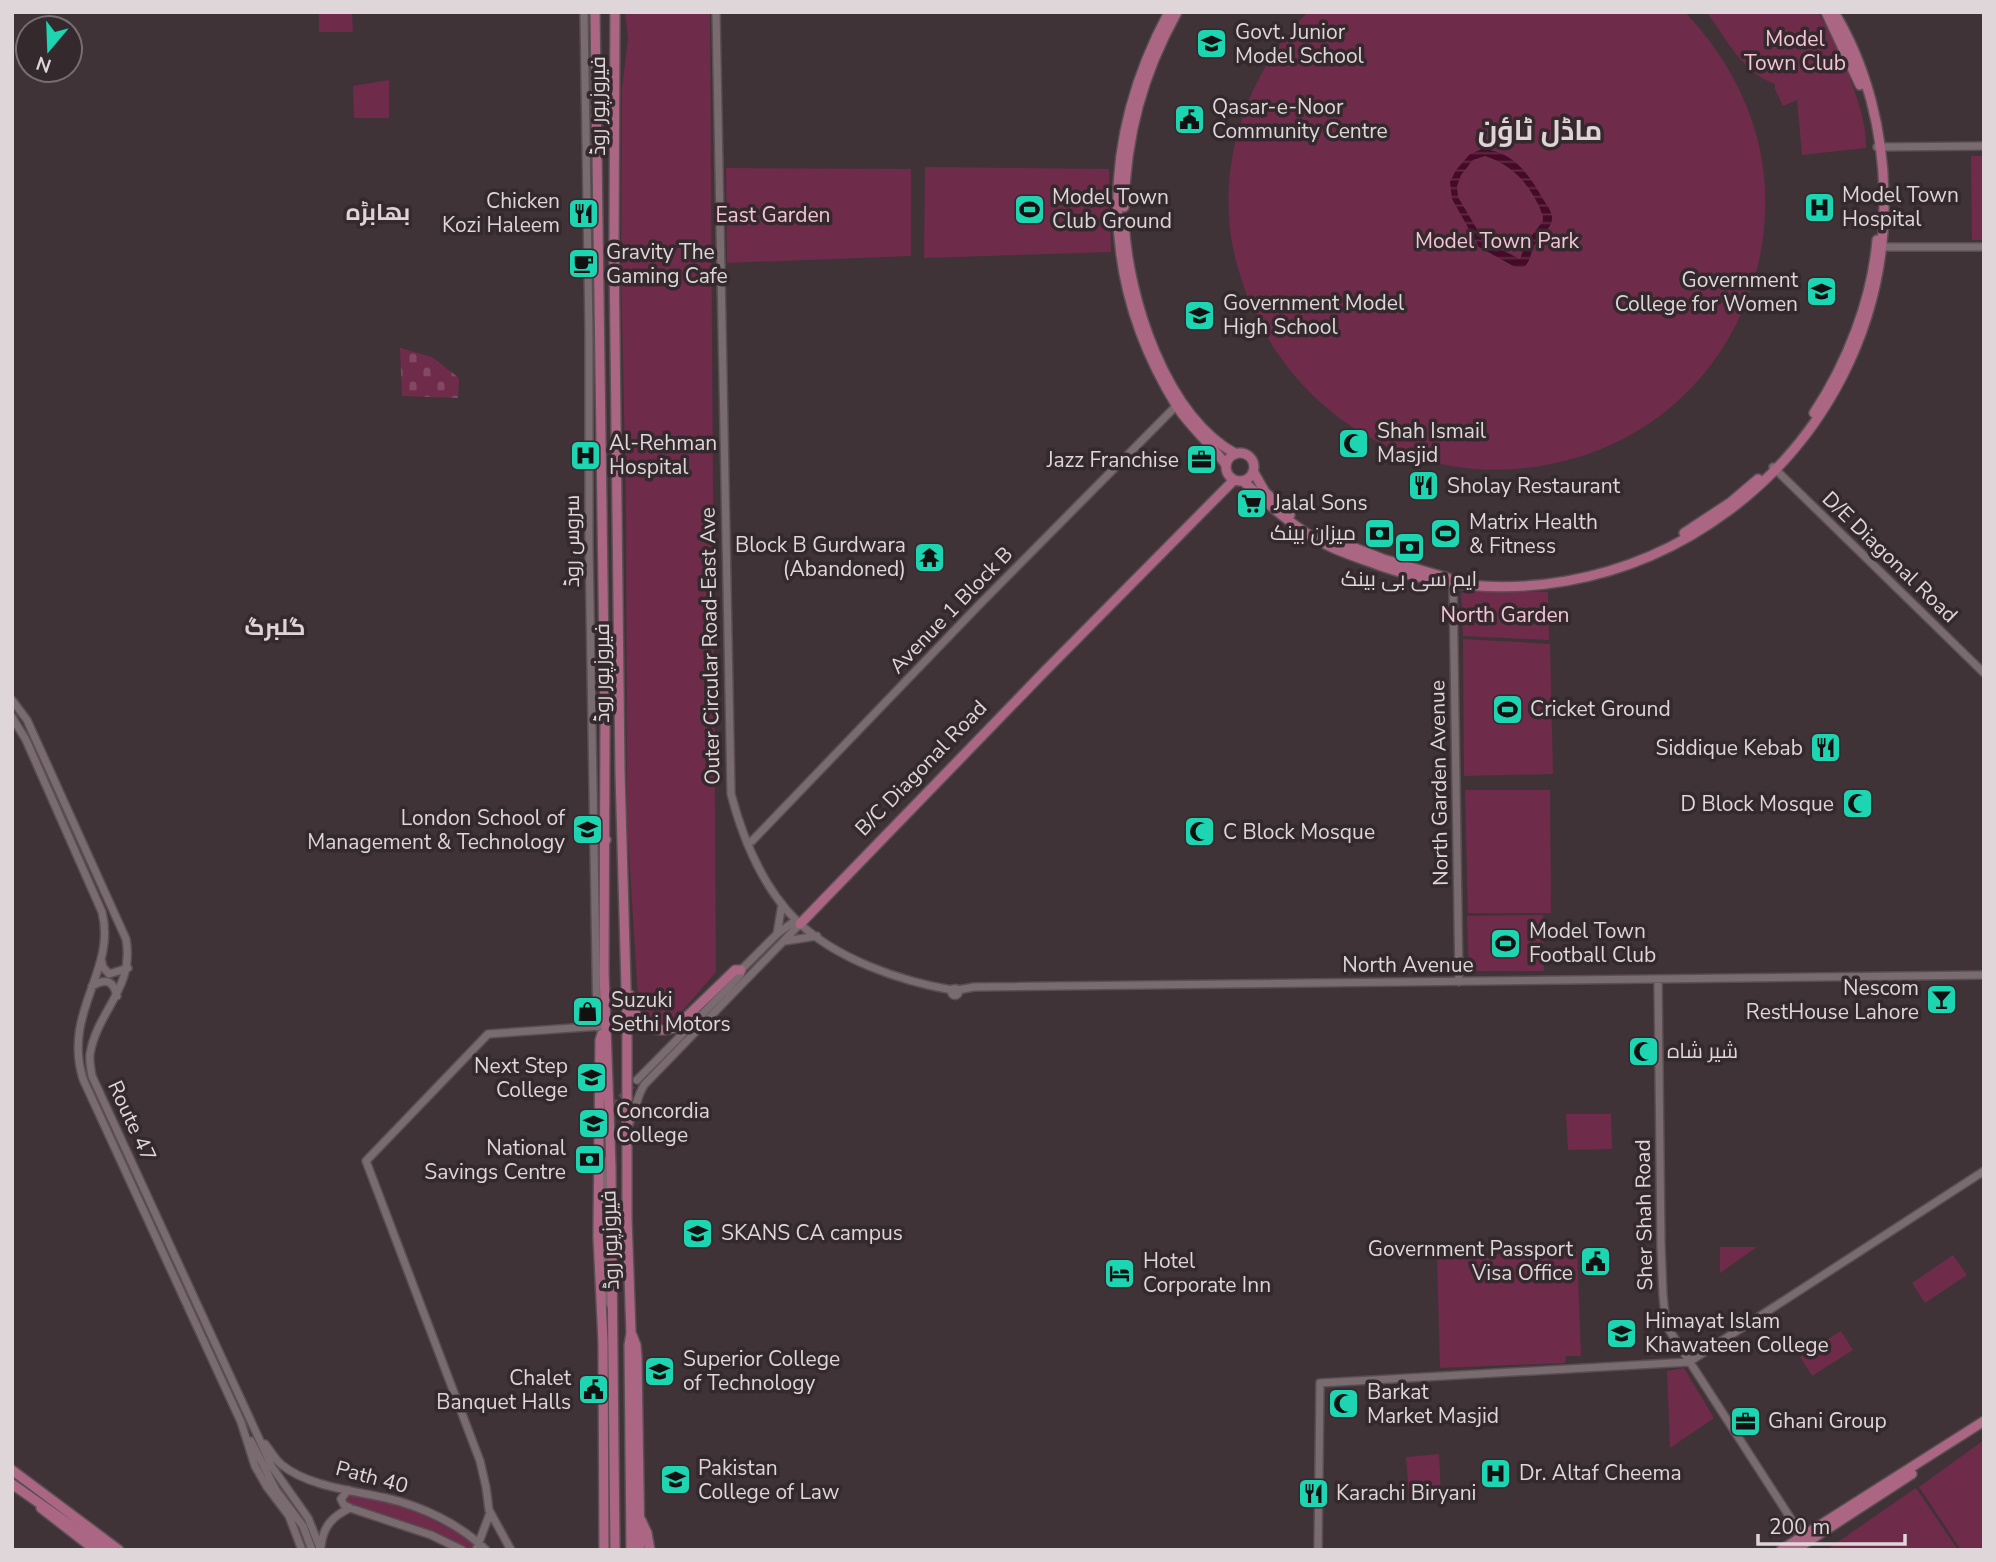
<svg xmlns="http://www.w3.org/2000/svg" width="1996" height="1562" font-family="'Nunito Sans',Cairo,sans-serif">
  <defs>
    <pattern id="cemetery-stones" width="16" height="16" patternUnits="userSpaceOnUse" patternTransform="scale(1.75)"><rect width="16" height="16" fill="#6f2b4a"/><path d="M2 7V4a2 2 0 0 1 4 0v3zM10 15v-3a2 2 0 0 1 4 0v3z" fill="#834964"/></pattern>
    <pattern id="water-rules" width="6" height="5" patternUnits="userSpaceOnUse" patternTransform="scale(1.75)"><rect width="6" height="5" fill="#460a29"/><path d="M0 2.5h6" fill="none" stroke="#602d47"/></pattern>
  </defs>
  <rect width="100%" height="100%" fill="#3f3337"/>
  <path fill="#6f2b4a" d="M319,12H352L353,32H319Z
    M625,12H710L716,972L671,1024L662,1028L641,1018L638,999L627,820L626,503L621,274L622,89L628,38Z
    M1308,12H1685C1737,67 1769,137 1765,213C1763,269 1744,321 1710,366C1678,408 1633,440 1582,456C1426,506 1274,415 1235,257C1214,171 1245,73 1308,12Z
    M1710,12H1818C1837,44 1868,111 1866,148L1802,155L1797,100L1783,106L1775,89V84C1743,73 1727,40 1708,14Z
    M389,80V118H354L353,86Z
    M1971,156H1984V240H1972Z
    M925,167L1109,169L1111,252L924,258Z
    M726,168L911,169V256L727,263Z
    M1473,590L1548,592L1549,640L1463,636L1461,593Z
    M1463,639L1550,644L1553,774L1464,776Z
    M1465,790H1550L1551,913H1468Z
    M1543,915L1544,971H1469L1467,916Z
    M1566,1114H1611L1612,1149L1568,1150Z
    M1720,1247H1757L1720,1273Z
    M1577,1251L1581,1356H1566L1565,1363L1440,1368L1437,1257Z
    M1953,1255L1967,1275L1925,1303L1912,1283Z
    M1841,1331L1853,1350L1812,1376L1800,1357Z
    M1684,1368L1714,1418L1670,1448L1667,1371Z
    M1984,1440V1550H1961L1919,1487Z
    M1439,1454L1441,1494L1409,1495L1406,1457Z
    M1916,1488L1958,1550H1826Z
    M348,1490L418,1508L478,1542L476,1550H462L344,1505L343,1495Z"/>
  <path fill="url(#cemetery-stones)" d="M400,348L432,357L459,378L458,398L402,396Z"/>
  <path fill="url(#water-rules)" fill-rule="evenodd" d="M1482,149C1513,151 1529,174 1543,199C1547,205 1553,213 1552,220C1551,229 1540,235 1536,242C1530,251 1532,260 1524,267H1515L1479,247L1452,199L1450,182L1456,170L1470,154ZM1485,156C1514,165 1533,188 1543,216V221L1526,243L1520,259L1484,241L1458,197L1457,186L1461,175L1473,160Z"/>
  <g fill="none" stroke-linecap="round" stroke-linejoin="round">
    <path stroke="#574b4f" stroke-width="7" stroke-dasharray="7 3.5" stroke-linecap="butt" d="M603,1146C604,1111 615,1105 637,1080"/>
    <defs>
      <path id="minor" d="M584,12L589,332V545L597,1027
        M716,12L731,794C743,839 763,888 797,921C836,959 900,981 952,990
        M1877,147L1984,146
        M1876,249L1883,247H1984
        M1773,467L1984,673
        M1453,584L1459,982
        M12,700L27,720L126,939C135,988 97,1011 90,1054C89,1061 91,1069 92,1076L272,1467L308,1518L321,1550
        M12,717L26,740L102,912C117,971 62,1011 83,1079L241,1422L255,1466L267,1487L289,1516L302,1550
        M747,843L752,841L978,606L1180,402
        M777,934L782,904
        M785,941L817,936
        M101,959L103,967L109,974L128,968
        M1658,979L1661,1246L1663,1295L1666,1325L1802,1536
        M92,986C106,978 113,980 117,996
        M951.5 992a3.5 3.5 0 1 1 7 0a3.5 3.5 0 1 1-7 0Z
        M958,990L974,987L1984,975
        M637,1080L730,986L741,974V970L777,934L796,920
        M627,1130L640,1093L644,1085L800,924
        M603,1160L604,1245L606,1293L610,1305
        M251,1441L276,1490L303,1526L312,1550
        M265,1444C271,1451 275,1460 282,1465C307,1486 355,1491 386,1498C421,1506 460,1524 486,1550
        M348,1490L341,1499L344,1505L350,1508
        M321,1546C323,1526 333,1516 350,1508L431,1535L462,1550
        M476,1550L490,1513
        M511,1550L489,1510L486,1487L480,1461L366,1161L488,1034L601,1026
        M1318,1550L1320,1383L1689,1362L1984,1171"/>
      <path id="major" d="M595,12L605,725L604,973L611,1166L615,1550
        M615,12L614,251L620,773L627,1021V1218L631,1333L629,1345L631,1550
        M1169,12C1099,142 1099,282 1178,408C1192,429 1212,445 1226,465
        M1826,12L1860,85
        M1124,207C1126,136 1142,75 1177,12
        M1124,221C1128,298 1165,415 1236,454
        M1814,413C1847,363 1872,300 1877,240
        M1226 467a14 14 0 1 1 28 0a14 14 0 1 1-28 0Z
        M1253,471L1265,492L1290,515
        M1243,481C1268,504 1294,528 1325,544C1342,553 1362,559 1381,566C1631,652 1889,457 1884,195C1883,132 1867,66 1834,12
        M1684,533L1731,502L1758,479
        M1319,534L1383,559L1448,578
        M594,826L606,840
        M800,924L1045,671L1234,480
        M630,995L638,1021C650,1030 662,1033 676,1027L735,970H741
        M602,1034L600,1040L598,1237L603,1342L604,1550
        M632,1335L636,1345L637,1357L640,1550
        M12,1470L119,1550
        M12,1484L106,1550
        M41,1508L95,1550
        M641,1520L647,1533L650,1550
        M1781,1550L1984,1421
        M1795,1550L1912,1474"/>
    </defs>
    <use href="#minor" stroke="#594f52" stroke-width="10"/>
    <use href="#major" stroke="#594f52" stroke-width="12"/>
    <use href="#minor" stroke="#796b70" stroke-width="7"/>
    <use href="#major" stroke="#ab6684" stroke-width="9"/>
  </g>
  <defs>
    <symbol id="school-square" viewBox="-11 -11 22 22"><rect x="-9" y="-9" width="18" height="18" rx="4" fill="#1dd5b1" stroke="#34292d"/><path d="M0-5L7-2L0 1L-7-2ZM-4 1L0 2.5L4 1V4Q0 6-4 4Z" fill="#111"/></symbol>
    <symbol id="civic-square" viewBox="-11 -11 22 22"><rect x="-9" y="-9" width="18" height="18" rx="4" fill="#1dd5b1" stroke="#34292d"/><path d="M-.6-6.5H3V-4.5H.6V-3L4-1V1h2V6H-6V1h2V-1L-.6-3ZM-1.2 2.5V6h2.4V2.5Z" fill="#111"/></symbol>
    <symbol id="hospital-square" viewBox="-11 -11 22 22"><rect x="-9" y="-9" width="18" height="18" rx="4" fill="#1dd5b1" stroke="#34292d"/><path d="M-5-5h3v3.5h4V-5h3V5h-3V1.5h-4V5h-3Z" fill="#111"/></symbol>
    <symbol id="stadium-square" viewBox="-11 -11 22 22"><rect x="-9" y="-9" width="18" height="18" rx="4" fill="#1dd5b1" stroke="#34292d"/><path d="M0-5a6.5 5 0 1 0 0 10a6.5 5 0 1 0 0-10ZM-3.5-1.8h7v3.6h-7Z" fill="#111"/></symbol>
    <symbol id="restaurant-square" viewBox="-11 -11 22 22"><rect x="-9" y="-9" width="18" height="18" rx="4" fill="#1dd5b1" stroke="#34292d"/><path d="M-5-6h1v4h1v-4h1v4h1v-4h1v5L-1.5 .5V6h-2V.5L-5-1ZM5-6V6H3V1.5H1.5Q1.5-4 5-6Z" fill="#111"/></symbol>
    <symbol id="cafe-square" viewBox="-11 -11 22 22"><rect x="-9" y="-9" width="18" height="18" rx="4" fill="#1dd5b1" stroke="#34292d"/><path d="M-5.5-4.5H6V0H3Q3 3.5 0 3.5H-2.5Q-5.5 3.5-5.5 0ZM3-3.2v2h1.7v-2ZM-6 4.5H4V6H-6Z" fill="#111"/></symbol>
    <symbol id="university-square" viewBox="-11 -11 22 22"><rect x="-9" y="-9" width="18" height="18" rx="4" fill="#1dd5b1" stroke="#34292d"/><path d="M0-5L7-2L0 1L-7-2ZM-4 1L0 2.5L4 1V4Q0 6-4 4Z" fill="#111"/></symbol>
    <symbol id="mosque-square" viewBox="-11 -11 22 22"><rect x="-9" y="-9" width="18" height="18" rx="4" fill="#1dd5b1" stroke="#34292d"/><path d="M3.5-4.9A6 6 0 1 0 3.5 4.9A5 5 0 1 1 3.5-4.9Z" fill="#111"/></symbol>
    <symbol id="office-square" viewBox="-11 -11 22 22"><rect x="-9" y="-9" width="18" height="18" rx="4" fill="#1dd5b1" stroke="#34292d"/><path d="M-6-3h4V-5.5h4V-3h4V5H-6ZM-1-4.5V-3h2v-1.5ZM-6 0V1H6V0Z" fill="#111"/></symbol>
    <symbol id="supermarket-square" viewBox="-11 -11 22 22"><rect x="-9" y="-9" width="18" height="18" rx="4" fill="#1dd5b1" stroke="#34292d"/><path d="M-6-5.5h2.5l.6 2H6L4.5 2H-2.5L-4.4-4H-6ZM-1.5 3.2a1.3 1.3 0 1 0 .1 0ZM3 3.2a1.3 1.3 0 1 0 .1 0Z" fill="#111"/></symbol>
    <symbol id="bank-square" viewBox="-11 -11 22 22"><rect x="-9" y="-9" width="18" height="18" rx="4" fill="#1dd5b1" stroke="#34292d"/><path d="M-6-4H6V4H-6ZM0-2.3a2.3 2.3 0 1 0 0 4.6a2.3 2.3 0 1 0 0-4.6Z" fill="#111"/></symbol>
    <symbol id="temple-square" viewBox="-11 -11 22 22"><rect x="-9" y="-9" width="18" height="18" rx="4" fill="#1dd5b1" stroke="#34292d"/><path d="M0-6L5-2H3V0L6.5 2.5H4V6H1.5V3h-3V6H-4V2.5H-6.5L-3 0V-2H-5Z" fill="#111"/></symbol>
    <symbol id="bar-square" viewBox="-11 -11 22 22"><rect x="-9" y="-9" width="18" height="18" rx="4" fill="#1dd5b1" stroke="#34292d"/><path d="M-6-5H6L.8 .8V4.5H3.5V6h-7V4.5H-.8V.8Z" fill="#111"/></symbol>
    <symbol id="shop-square" viewBox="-11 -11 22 22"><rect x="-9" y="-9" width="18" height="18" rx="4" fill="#1dd5b1" stroke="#34292d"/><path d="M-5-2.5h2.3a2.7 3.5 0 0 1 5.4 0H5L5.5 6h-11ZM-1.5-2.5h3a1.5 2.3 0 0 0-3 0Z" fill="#111"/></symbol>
    <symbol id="hotel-square" viewBox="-11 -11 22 22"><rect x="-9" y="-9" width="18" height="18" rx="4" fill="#1dd5b1" stroke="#34292d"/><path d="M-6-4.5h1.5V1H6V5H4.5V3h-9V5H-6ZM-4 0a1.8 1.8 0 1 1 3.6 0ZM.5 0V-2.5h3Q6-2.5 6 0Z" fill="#111"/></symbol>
  </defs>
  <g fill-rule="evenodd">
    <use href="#school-square" x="1194" y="26" width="35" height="35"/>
    <use href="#civic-square" x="1172" y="102" width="35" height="35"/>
    <use href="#hospital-square" x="1802" y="190" width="35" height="35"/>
    <use href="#stadium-square" x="1012" y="192" width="35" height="35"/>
    <use href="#restaurant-square" x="566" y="196" width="35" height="35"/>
    <use href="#cafe-square" x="566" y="246" width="35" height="35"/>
    <use href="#university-square" x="1804" y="274" width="35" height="35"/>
    <use href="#school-square" x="1182" y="298" width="35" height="35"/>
    <use href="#mosque-square" x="1336" y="426" width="35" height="35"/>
    <use href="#hospital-square" x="568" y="438" width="35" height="35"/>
    <use href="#office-square" x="1184" y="442" width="35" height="35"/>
    <use href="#restaurant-square" x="1406" y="468" width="35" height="35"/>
    <use href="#supermarket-square" x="1234" y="486" width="35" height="35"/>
    <use href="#bank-square" x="1362" y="516" width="35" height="35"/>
    <use href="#stadium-square" x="1428" y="516" width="35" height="35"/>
    <use href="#bank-square" x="1392" y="530" width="35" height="35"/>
    <use href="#temple-square" x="912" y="540" width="35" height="35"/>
    <use href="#stadium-square" x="1490" y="692" width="35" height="35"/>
    <use href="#restaurant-square" x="1808" y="730" width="35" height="35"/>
    <use href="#mosque-square" x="1840" y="786" width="35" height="35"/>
    <use href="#school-square" x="570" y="812" width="35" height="35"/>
    <use href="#mosque-square" x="1182" y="814" width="35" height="35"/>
    <use href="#stadium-square" x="1488" y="926" width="35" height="35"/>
    <use href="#bar-square" x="1924" y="982" width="35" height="35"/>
    <use href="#shop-square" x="570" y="994" width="35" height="35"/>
    <use href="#mosque-square" x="1626" y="1034" width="35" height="35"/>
    <use href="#university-square" x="574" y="1060" width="35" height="35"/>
    <use href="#university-square" x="576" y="1106" width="35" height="35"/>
    <use href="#bank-square" x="572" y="1142" width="35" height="35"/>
    <use href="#school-square" x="680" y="1216" width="35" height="35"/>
    <use href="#civic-square" x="1578" y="1244" width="35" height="35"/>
    <use href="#hotel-square" x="1102" y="1256" width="35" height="35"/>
    <use href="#university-square" x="1604" y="1316" width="35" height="35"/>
    <use href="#university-square" x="642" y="1354" width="35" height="35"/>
    <use href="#civic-square" x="576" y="1372" width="35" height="35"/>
    <use href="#mosque-square" x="1326" y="1386" width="35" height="35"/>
    <use href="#office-square" x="1728" y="1404" width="35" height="35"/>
    <use href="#hospital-square" x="1478" y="1456" width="35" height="35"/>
    <use href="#university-square" x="658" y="1462" width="35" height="35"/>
    <use href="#restaurant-square" x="1296" y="1476" width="35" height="35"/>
  </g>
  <g text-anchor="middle" stroke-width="7" stroke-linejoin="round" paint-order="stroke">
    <g font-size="21" fill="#ded6d9" stroke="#34292d" text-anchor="start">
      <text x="1235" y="39">Govt. Junior<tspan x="1235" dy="24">Model School</tspan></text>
      <text x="1212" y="114">Qasar-e-Noor<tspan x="1212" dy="24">Community Centre</tspan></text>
      <text x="1842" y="202">Model Town<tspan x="1842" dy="24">Hospital</tspan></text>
      <text x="1052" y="204">Model Town<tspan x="1052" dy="24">Club Ground</tspan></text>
      <text x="560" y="208" text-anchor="end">Chicken<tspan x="560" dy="24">Kozi Haleem</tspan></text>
      <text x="606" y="259">Gravity The<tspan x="606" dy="24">Gaming Cafe</tspan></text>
      <text x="1798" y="287" text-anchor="end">Government<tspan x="1798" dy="24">College for Women</tspan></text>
      <text x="1223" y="310">Government Model<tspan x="1223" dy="24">High School</tspan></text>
      <text x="1377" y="438">Shah Ismail<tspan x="1377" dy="24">Masjid</tspan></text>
      <text x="609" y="450">Al-Rehman<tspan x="609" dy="24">Hospital</tspan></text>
      <text x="1179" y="467" text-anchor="end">Jazz Franchise</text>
      <text x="1447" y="493">Sholay Restaurant</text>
      <text x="1274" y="510">Jalal Sons</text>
      <text x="1469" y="529">Matrix Health<tspan x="1469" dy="24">&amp; Fitness</tspan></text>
      <text x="1356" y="540" text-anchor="end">میزان بینک</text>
      <text x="906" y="552" text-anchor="end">Block B Gurdwara<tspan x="906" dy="24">(Abandoned)</tspan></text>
      <text x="1409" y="586" text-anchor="middle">ایم سی بی بینک</text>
      <text x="1530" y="716">Cricket Ground</text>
      <text x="1803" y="755" text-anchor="end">Siddique Kebab</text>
      <text x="1834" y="811" text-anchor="end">D Block Mosque</text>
      <text x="565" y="825" text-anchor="end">London School of<tspan x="565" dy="24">Management &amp; Technology</tspan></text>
      <text x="1223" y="839">C Block Mosque</text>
      <text x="1529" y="938">Model Town<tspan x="1529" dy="24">Football Club</tspan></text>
      <text x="1919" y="995" text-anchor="end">Nescom<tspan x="1919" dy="24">RestHouse Lahore</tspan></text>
      <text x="611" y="1007">Suzuki<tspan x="611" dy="24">Sethi Motors</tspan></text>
      <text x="1667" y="1058">شیر شاہ</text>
      <text x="568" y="1073" text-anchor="end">Next Step<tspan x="568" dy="24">College</tspan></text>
      <text x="616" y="1118">Concordia<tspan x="616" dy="24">College</tspan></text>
      <text x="566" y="1155" text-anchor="end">National<tspan x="566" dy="24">Savings Centre</tspan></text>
      <text x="721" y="1240">SKANS CA campus</text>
      <text x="1573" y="1256" text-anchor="end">Government Passport<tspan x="1573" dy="24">Visa Office</tspan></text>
      <text x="1143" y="1268">Hotel<tspan x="1143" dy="24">Corporate Inn</tspan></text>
      <text x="1645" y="1328">Himayat Islam<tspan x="1645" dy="24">Khawateen College</tspan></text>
      <text x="683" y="1366">Superior College<tspan x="683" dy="24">of Technology</tspan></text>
      <text x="571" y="1385" text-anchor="end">Chalet<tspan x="571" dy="24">Banquet Halls</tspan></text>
      <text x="1367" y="1399">Barkat<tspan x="1367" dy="24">Market Masjid</tspan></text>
      <text x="1768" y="1428">Ghani Group</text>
      <text x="698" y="1475">Pakistan<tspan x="698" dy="24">College of Law</tspan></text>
      <text x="1519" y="1480">Dr. Altaf Cheema</text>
      <text x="1336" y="1500">Karachi Biryani</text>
    </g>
    <g font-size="21" fill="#f4c4d6" stroke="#34292d">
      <text x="1795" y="46">Model<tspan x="1795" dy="24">Town Club</tspan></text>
      <text x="773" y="222">East Garden</text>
      <text x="1497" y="248">Model Town Park</text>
      <text x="1505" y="622">North Garden</text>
    </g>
    <g font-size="21" fill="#ded6d9" stroke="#34292d">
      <text transform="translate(598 106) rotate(-90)" y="7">فیروزپور روڈ</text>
      <text transform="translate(572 541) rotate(-90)" y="7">سروس روڈ</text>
      <text transform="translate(1890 557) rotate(44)" y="7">D/E Diagonal Road</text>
      <text transform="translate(951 610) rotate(-46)" y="7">Avenue 1 Block B</text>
      <text transform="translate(710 646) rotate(-91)" y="7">Outer Circular Road-East Ave</text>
      <text transform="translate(602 673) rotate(-90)" y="7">فیروزپور روڈ</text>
      <text transform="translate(921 768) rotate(-46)" y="7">B/C Diagonal Road</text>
      <text transform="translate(1439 783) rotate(-91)" y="7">North Garden Avenue</text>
      <text x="1408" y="972">North Avenue</text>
      <text transform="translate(132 1121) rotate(65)" y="7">Route 47</text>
      <text transform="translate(1644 1215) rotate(-91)" y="7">Sher Shah Road</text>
      <text transform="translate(610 1240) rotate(-92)" y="7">فیروزپور روڈ</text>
      <text transform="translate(372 1477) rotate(15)" y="7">Path 40</text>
    </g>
    <g font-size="23" font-weight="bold" fill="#e1d2d7" stroke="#34292d">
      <text x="378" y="220">بھابڑہ</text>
      <text x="275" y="635">گلبرگ</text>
    </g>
    <g font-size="28" font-weight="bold" fill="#e1d2d7" stroke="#34292d">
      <text x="1540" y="140">ماڈل ٹاؤن</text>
    </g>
  </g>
  <rect width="1996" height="1562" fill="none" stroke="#ded6d9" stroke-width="28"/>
  <g transform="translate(49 49) rotate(199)"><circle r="33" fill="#34292d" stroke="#786e72" stroke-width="2"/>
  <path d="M0-5L12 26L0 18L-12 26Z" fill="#1dd5b1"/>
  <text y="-10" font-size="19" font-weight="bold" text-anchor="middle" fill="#ded6d9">N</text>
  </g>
  <path d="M1758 1534v10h147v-10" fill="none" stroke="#ded6d9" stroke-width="3.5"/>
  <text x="1769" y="1534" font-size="21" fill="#ded6d9" stroke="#34292d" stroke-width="5" paint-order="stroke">200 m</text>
</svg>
